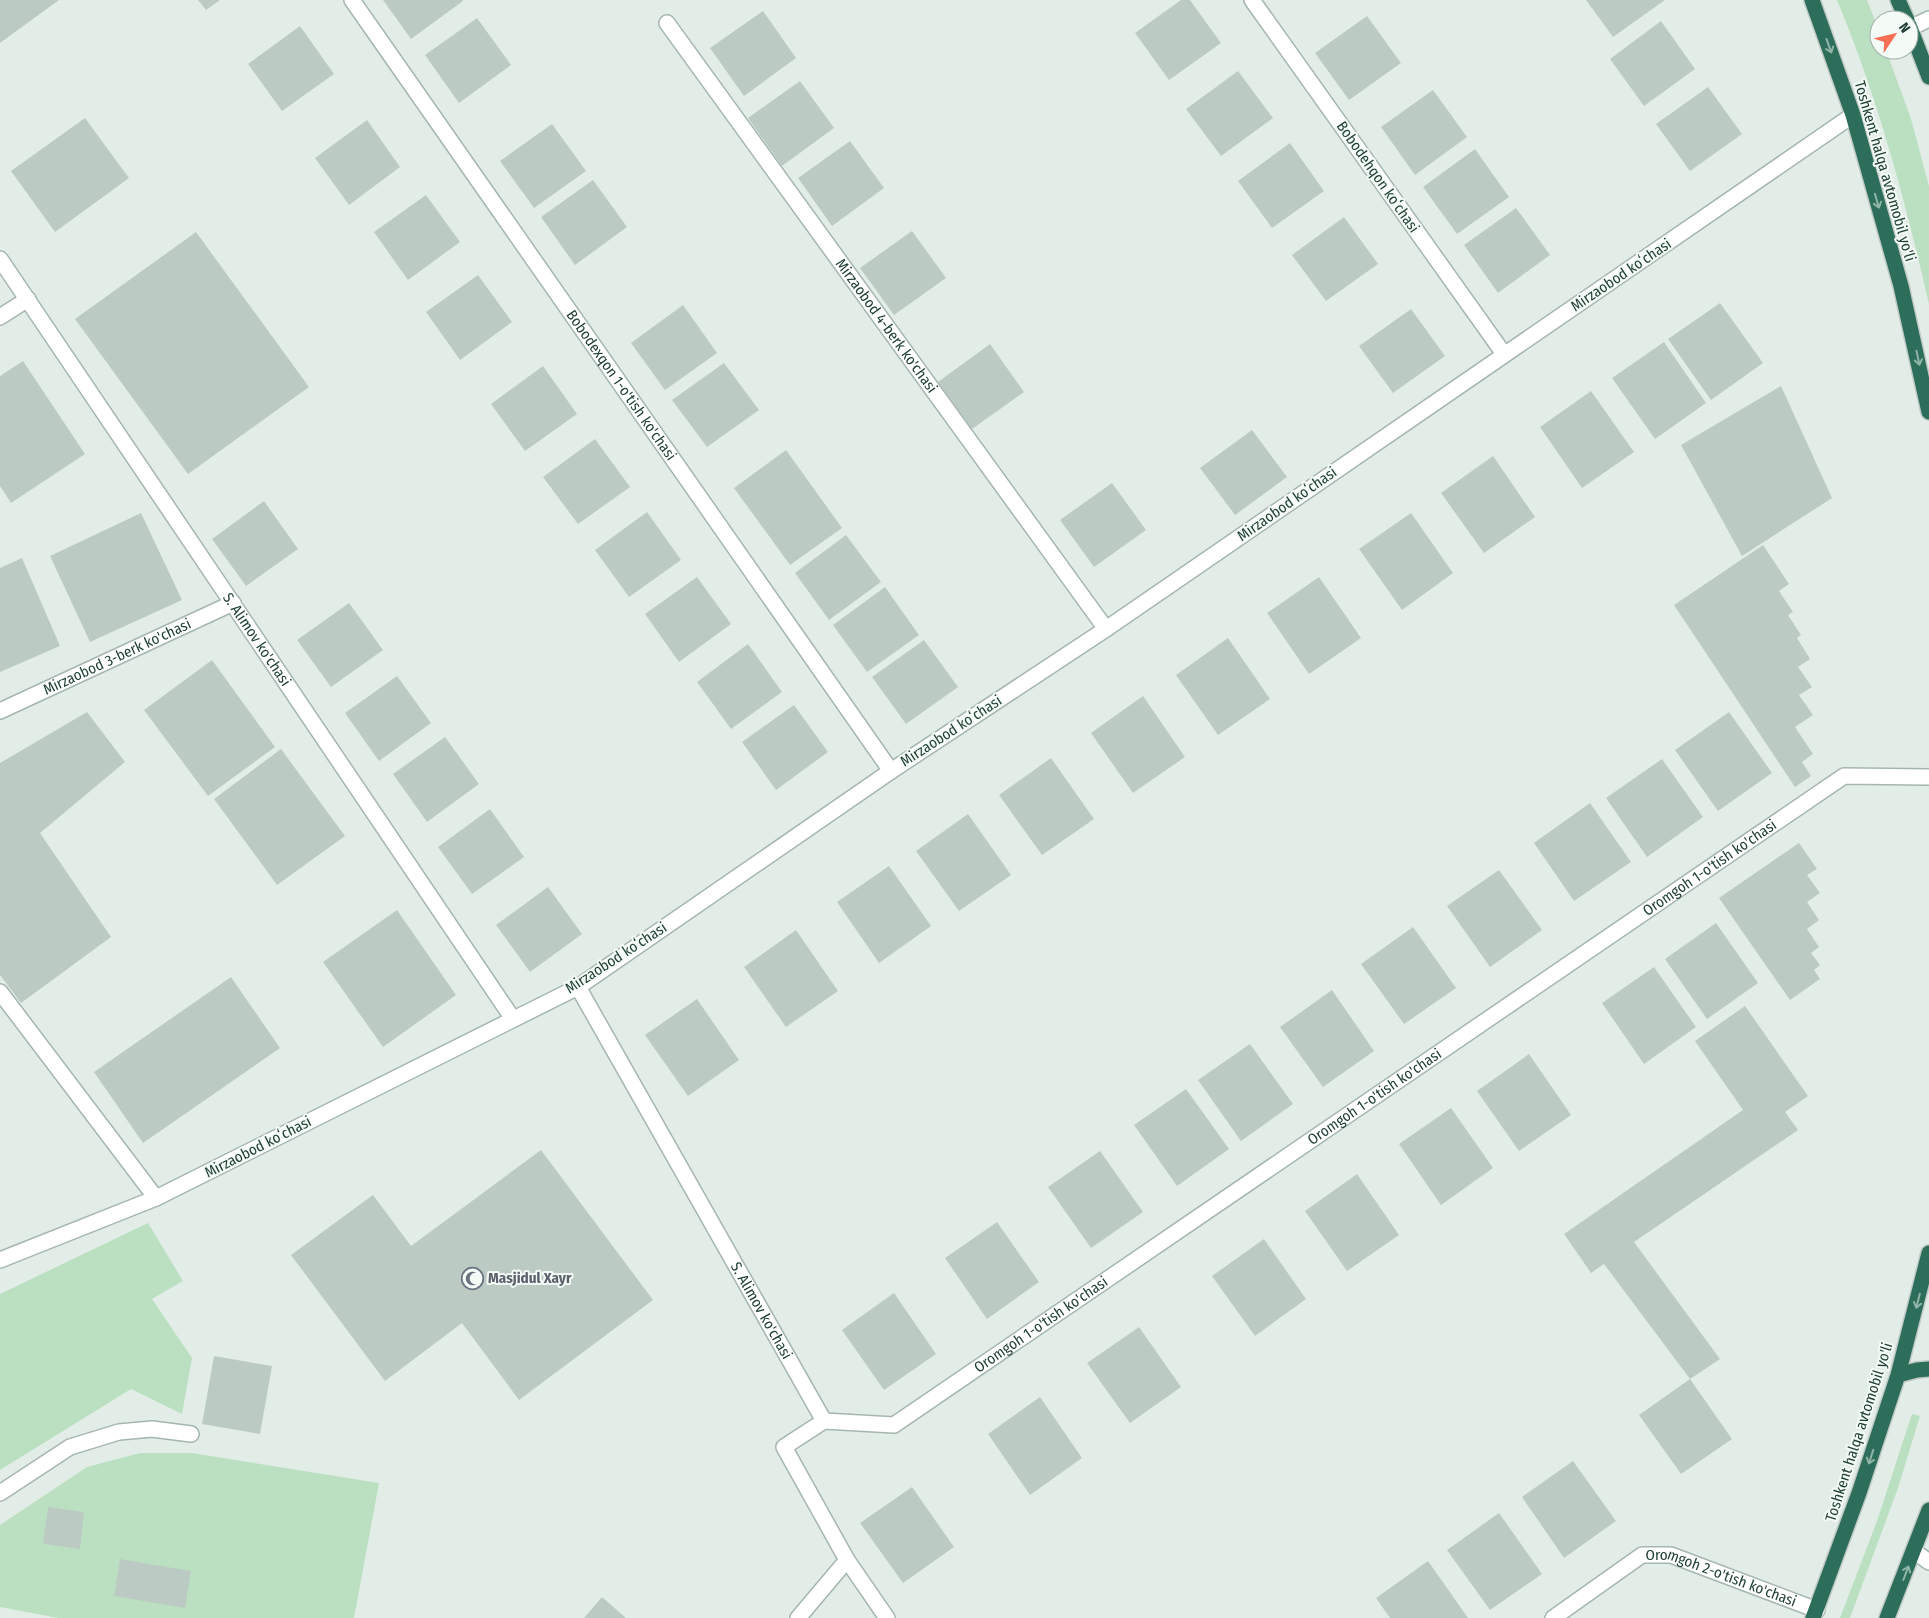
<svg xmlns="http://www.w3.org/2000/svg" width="1929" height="1618" font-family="'Fira Sans Condensed',sans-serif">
  <rect width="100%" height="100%" fill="#e3ede8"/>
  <path fill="#bbe0c1" d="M1837,0H1867L1879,31V50H1886L1911,119L1929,186V304C1905,200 1878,98 1837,0Z
    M148,1223L183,1281L152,1299L192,1358L182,1414L131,1389L0,1470V1294Z
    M1912,1414L1920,1416L1898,1488L1850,1618H1840L1877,1521Z
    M140,1453H192L379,1483L354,1618H58L0,1607V1525L87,1467Z"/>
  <path fill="#bbcbc3" d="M0,0H59L0,43Z
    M198,0H220L206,10Z
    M383,0H462L463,1L411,39Z
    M1181,0H1190L1221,43L1169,80L1135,33Z
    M1586,0H1665L1613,37Z
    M763,11L796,58L744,96L710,48Z
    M1367,16L1401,63L1349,100L1315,53Z
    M477,18L511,65L459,103L425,55Z
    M1661,21L1695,69L1644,106L1610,59Z
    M300,26L334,74L282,111L248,64Z
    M1238,71L1273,118L1221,156L1186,109Z
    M800,81L834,128L782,166L748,118Z
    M1708,87L1742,134L1690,171L1656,124Z
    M1433,90L1467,137L1415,175L1381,127Z
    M85,118L129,178L55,232L11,171Z
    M367,120L400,167L349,205L315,158Z
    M552,124L586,171L534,208L500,161Z
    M850,141L884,188L832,226L798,178Z
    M1290,143L1324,191L1272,228L1238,181Z
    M1475,149L1509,197L1457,234L1423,187Z
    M593,180L627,227L575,265L541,217Z
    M426,195L460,242L408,280L374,232Z
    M1516,208L1550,255L1498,293L1464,245Z
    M1344,217L1378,264L1326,301L1292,255Z
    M912,231L946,278L894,315L860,268Z
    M196,232L309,387L188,474L75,319Z
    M478,275L512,322L460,360L426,312Z
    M1720,303L1763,363L1711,400L1668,339Z
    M683,305L717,353L665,390L631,343Z
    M1411,309L1445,356L1393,393L1359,346Z
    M1664,342L1706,403L1655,439L1612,378Z
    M990,344L1024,392L972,429L938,382Z
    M23,361L85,454L11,503L0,486V376Z
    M724,363L759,410L707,447L672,400Z
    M543,366L577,414L525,451L491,404Z
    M1781,386L1832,498L1742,556L1681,445Z
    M1591,391L1634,452L1582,488L1540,427Z
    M1252,430L1287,477L1235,515L1200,468Z
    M595,439L630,487L578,524L543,477Z
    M786,450L842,528L790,565L734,488Z
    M1493,456L1535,517L1484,553L1441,493Z
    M1112,483L1146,530L1094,567L1060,520Z
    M264,501L298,549L246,586L212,539Z
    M647,512L681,560L629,597L595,550Z
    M141,513L182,600L90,642L50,556Z
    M1411,513L1453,573L1402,610L1359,549Z
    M846,535L881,582L829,620L795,573Z
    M1763,545L1789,584L1779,591L1793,612L1788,615L1801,635L1797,638L1810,659L1798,667L1812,687L1799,695L1813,715L1795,727L1813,754L1802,762L1811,776L1795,787L1674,605Z
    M22,558L60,646L0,672V568Z
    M697,577L731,624L679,662L645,614Z
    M1319,577L1361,638L1309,674L1267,613Z
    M885,587L919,635L867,672L833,625Z
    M349,603L383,650L331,687L297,640Z
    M1228,638L1270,699L1218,735L1176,675Z
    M924,640L958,687L906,724L872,677Z
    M748,644L782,692L731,729L697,682Z
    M212,660L275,747L208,796L144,710Z
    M397,676L431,723L379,761L345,713Z
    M1143,696L1185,757L1133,793L1091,733Z
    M794,705L828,752L776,790L742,742Z
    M87,712L125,762L40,833L111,937L21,1003L0,975V763Z
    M1729,712L1772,773L1718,811L1675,750Z
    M445,737L479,784L427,822L393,774Z
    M281,749L345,836L277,885L214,799Z
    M1051,758L1094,819L1042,855L999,795Z
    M1662,759L1703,817L1647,857L1606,798Z
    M1590,803L1631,862L1574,901L1534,843Z
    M490,809L524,857L472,894L438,847Z
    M968,814L1011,875L959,911L916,851Z
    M1799,843L1817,869L1807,875L1820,893L1807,902L1819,920L1807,929L1819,947L1811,953L1820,965L1814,970L1820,979L1790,1000L1719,898Z
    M889,866L931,926L879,963L837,902Z
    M1499,870L1542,930L1490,967L1447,906Z
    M548,887L582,934L530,972L496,925Z
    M397,910L456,995L383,1047L323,962Z
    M1716,923L1758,983L1707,1019L1665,959Z
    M1413,927L1456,988L1404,1024L1361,964Z
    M796,930L838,991L786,1027L744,967Z
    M1654,967L1696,1027L1644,1064L1602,1003Z
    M231,977L280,1048L143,1143L94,1072Z
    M1332,990L1374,1051L1323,1087L1280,1027Z
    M697,999L739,1060L688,1096L645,1035Z
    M1745,1006L1808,1096L1785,1112L1798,1130L1634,1242L1720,1359L1690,1379L1732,1439L1681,1474L1639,1415L1690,1379L1604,1264L1591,1273L1564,1234L1743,1110L1695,1041Z
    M1250,1044L1293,1104L1241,1141L1198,1080Z
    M1529,1054L1571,1115L1519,1151L1477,1091Z
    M1186,1089L1229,1149L1177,1186L1134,1125Z
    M1451,1108L1493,1168L1441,1205L1399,1144Z
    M541,1150L653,1300L519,1400L462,1323L385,1381L291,1255L373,1195L411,1246Z
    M1100,1151L1143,1212L1091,1248L1048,1187Z
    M1357,1174L1399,1235L1347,1271L1305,1211Z
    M997,1222L1039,1282L987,1319L945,1258Z
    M1264,1239L1306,1299L1255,1336L1212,1276Z
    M894,1293L936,1354L884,1390L842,1330Z
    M1139,1327L1181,1387L1130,1423L1087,1363Z
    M214,1356L272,1366L260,1434L202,1424Z
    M1040,1397L1082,1458L1030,1495L988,1434Z
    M1573,1461L1616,1521L1564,1558L1522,1497Z
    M912,1487L954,1547L903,1583L860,1523Z
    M48,1507L84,1512L80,1549L43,1544Z
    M1499,1513L1542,1574L1490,1610L1447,1550Z
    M120,1559L191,1571L185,1608L114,1596Z
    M1428,1561L1468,1618H1390L1376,1598Z
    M602,1597L626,1618H584Z"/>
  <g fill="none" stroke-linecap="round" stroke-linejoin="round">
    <defs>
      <g id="lane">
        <path d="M0,317L28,299"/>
        <path id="s1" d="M0,711L233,603"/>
        <path d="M0,992L156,1198"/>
        <path d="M0,1493L70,1447L119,1432L152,1429L191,1434"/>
      </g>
      <g id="street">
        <path id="s2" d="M352,0L891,771"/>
        <path d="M1252,0L1504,354"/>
        <path id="s3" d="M667,23L1106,629"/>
        <path d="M1910,28L1929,19"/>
        <path id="s4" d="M0,259L513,1019"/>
        <path id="s5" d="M578,987L824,1421L784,1447L847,1560L887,1618"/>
        <path d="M0,1260L156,1198L578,987L891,771L1106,629L1853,115"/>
        <path id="s6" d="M824,1421L894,1425L1844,776L1929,777"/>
        <path d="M1914,1551L1929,1562"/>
        <path d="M798,1618L847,1560"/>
        <path id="s7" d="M1553,1618L1642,1555H1671L1817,1610"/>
      </g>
      <path id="highway" d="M1812,0L1853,115L1901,286L1929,412
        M1898,0L1907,20
        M1909,25L1929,77
        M1898,1375L1917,1370L1929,1369
        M1813,1618L1859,1493L1898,1375L1929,1253
        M1887,1618L1929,1510"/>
    </defs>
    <use href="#lane" stroke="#a5b6af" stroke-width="18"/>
    <use href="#street" stroke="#a5b6af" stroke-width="18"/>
    <use href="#highway" stroke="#c1cac6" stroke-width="18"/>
    <use href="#lane" stroke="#fff" stroke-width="15"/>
    <use href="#street" stroke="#fff" stroke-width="15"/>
    <use href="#highway" stroke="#2c6e5a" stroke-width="15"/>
  </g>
  <defs><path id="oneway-shaft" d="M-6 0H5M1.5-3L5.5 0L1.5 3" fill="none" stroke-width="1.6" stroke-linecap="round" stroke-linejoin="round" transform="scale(1.25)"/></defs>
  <g stroke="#90b4a8">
    <use href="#oneway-shaft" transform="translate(1829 46) rotate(70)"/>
    <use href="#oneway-shaft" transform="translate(1877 201) rotate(74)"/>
    <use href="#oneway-shaft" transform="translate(1918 358) rotate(78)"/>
    <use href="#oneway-shaft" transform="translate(1918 1301) rotate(104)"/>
    <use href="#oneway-shaft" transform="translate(1871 1457) rotate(108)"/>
    <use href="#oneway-shaft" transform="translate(1906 1573) rotate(-69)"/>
  </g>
  <defs>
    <symbol id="mosque-ring" viewBox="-11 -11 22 22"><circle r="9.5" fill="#f4faf6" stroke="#6b7280" stroke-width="1.5"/><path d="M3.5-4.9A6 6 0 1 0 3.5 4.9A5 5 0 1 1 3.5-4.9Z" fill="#6b7280"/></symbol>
  </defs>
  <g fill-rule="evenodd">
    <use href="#mosque-ring" x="460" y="1266" width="25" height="25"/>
  </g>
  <g text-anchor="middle" stroke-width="4" stroke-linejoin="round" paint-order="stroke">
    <g font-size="15" fill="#214035" stroke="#f4faf6">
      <text transform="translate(1885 171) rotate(74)" y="5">Toshkent halqa avtomobil yo'li</text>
      <text transform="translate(1378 177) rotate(55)" y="5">Bobodehqon koʻchasi</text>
      <text transform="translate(1621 275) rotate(-34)" y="5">Mirzaobod koʻchasi</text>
      <text dy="5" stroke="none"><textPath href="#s3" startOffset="374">Mirzaobod 4-berk ko'chasi</textPath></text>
      <text dy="5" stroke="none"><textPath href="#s2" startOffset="470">Bobodexqon 1-o'tish ko'chasi</textPath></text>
      <text transform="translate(1287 504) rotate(-35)" y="5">Mirzaobod koʻchasi</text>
      <text dy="5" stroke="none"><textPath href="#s4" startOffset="459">S. Alimov ko'chasi</textPath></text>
      <text dy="5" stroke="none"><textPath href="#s1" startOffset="129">Mirzaobod 3-berk ko'chasi</textPath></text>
      <text transform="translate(951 731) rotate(-33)" y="5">Mirzaobod koʻchasi</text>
      <text dy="5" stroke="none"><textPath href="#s6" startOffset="1058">Oromgoh 1-o'tish ko'chasi</textPath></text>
      <text transform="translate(616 958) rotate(-33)" y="5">Mirzaobod koʻchasi</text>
      <text dy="5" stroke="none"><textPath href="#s6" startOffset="652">Oromgoh 1-o'tish ko'chasi</textPath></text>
      <text transform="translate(258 1147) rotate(-27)" y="5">Mirzaobod koʻchasi</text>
      <text dy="5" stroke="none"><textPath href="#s5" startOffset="372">S. Alimov ko'chasi</textPath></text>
      <text dy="5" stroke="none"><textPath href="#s6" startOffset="248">Oromgoh 1-o'tish ko'chasi</textPath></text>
      <text transform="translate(1859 1432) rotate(-72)" y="5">Toshkent halqa avtomobil yo'li</text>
      <text dy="5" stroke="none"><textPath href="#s7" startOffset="192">Oromgoh 2-o'tish ko'chasi</textPath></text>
    </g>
    <g font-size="15" font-weight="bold" fill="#5b616d" stroke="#f4faf6" text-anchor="start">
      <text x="488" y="1283">Masjidul Xayr</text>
    </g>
  </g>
  <g transform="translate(1894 35) rotate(55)"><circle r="24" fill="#f4faf6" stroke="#a0b0a9"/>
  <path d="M0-4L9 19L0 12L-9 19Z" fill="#f86f56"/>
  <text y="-8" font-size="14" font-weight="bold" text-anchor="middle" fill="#214035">N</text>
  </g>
</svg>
